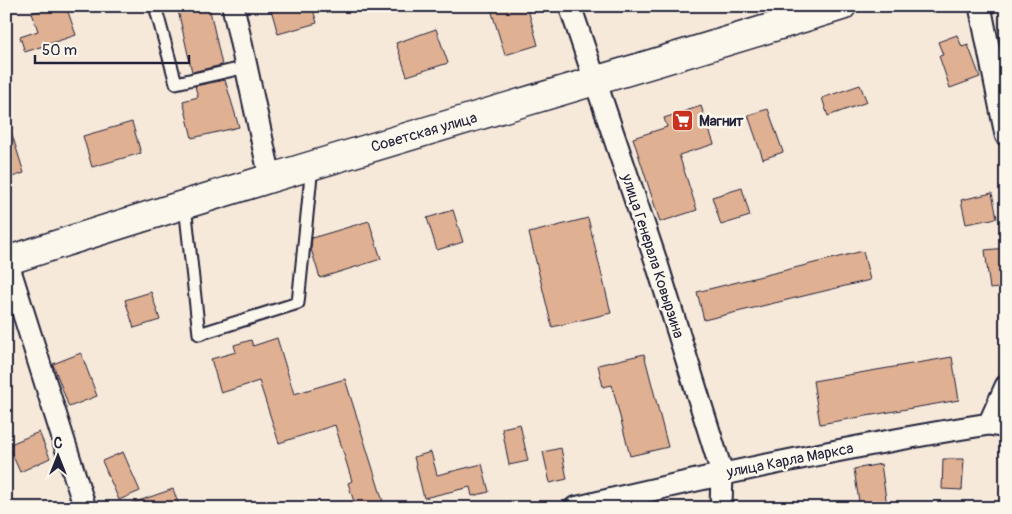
<svg xmlns="http://www.w3.org/2000/svg" width="1012" height="514" font-family="Pangolin,sans-serif">
  <rect width="100%" height="100%" fill="#f6e9da"/>
  <filter id="ink" filterUnits="userSpaceOnUse"><feTurbulence type="fractalNoise" baseFrequency=".02" numOctaves="2"/><feDisplacementMap in="SourceGraphic" scale="10" xChannelSelector="R" yChannelSelector="G"/><feConvolveMatrix kernelMatrix="1 2 1 2 8 2 1 2 1" color-interpolation-filters="sRGB"/></filter>
  <g filter="url(#ink)">
    <path fill="#e0b092" stroke="#22223b" d="M41,6H66L76,35L25,52L20,37L38,31L32,13L43,10Z
      M177,6H209L222,65L192,72Z
      M270,6H312L317,23L278,34Z
      M490,6H527L538,45L505,55Z
      M436,29L448,63L407,76L396,43Z
      M957,35L962,47L968,45L980,77L950,88L939,56L943,55L938,42Z
      M225,80L239,127L192,138L183,101L198,97L195,86Z
      M860,85L867,102L828,116L822,98Z
      M701,106L714,144L679,155L697,210L660,222L633,138L667,127L664,118Z
      M768,109L783,152L763,159L748,115Z
      M132,122L141,153L92,167L83,136Z
      M6,128H10L24,173L6,179Z
      M742,188L750,216L721,225L712,197Z
      M992,193L997,218L966,224L961,200Z
      M453,210L463,242L437,250L427,218Z
      M588,218L611,313L552,327L529,233Z
      M369,221L381,259L320,278L311,249L312,238Z
      M1006,248V287L990,289L985,250Z
      M863,251L870,280L704,320L697,292Z
      M151,292L160,320L134,328L125,300Z
      M277,338L294,394L345,379L385,508H356L348,483L352,481L335,425L279,443L259,381L221,393L211,359L236,352L234,345L251,340L253,346Z
      M81,353L97,396L69,407L53,364Z
      M644,354L668,447L630,456L612,385L603,387L598,365Z
      M952,357L959,400L820,424L813,381Z
      M520,424L528,461L509,465L502,428Z
      M39,432L50,458L20,472L8,445Z
      M561,448L567,479L550,483L543,452Z
      M123,452L140,491L119,500L102,461Z
      M431,452L437,475L482,464L489,492L472,496L470,487L424,498L414,457Z
      M943,459H964L962,490L942,489Z
      M881,464L887,506L860,508L854,469Z
      M173,489L180,508H128L127,505Z"/>
    <g fill="none" stroke-linecap="round" stroke-linejoin="round">
      <defs>
        <path id="lane" d="M155,6L176,83L247,67
          M185,205L199,334L298,303L312,166"/>
        <path id="street" d="M233,6L270,177
          M570,6L657,264L722,473L721,508
          M980,6L1006,135
          M7,261L85,508
          M989,424L1006,386
          M575,508C713,475 850,446 989,424L1006,427"/>
        <path id="secondary" d="M6,261C283,171 564,92 842,6"/>
      </defs>
      <use href="#lane" stroke="#22223b" stroke-width="15"/>
      <use href="#street" stroke="#22223b" stroke-width="25"/>
      <use href="#secondary" stroke="#22223b" stroke-width="31"/>
      <use href="#lane" stroke="#fbf7ec" stroke-width="11"/>
      <use href="#street" stroke="#fbf7ec" stroke-width="21"/>
      <use href="#secondary" stroke="#fbf7ec" stroke-width="28"/>
    </g>
  </g>
  <defs>
    <symbol id="supermarket-square" viewBox="-11 -11 22 22"><rect x="-9" y="-9" width="18" height="18" rx="4" fill="#c8321e" stroke="#fbf7ec"/><path d="M-6-5.5h2.5l.6 2H6L4.5 2H-2.5L-4.4-4H-6ZM-1.5 3.2a1.3 1.3 0 1 0 .1 0ZM3 3.2a1.3 1.3 0 1 0 .1 0Z" fill="#fff"/></symbol>
  </defs>
  <g fill-rule="evenodd">
    <use href="#supermarket-square" x="670" y="108" width="25" height="25"/>
  </g>
  <g text-anchor="middle" stroke-width="5" stroke-linejoin="round" paint-order="stroke">
    <g font-size="15" font-weight="bold" fill="#22223b" stroke="#fbf7ec" text-anchor="start">
      <text x="699" y="126">Магнит</text>
    </g>
    <g font-size="15" fill="#22223b" stroke="#fbf7ec">
      <text transform="translate(424 132) rotate(-16)" y="5">Советская улица</text>
      <text transform="translate(653 256) rotate(72)" y="5">улица Генерала Ковырзина</text>
      <text transform="translate(790 460) rotate(-11)" y="5">улица Карла Маркса</text>
    </g>
  </g>
  <rect width="1012" height="514" fill="none" stroke="#fbf7ec" stroke-width="25"/>
  <rect x="12" y="12" width="987" height="489" fill="none" stroke="#22223b" stroke-width="2" filter="url(#ink)"/>
  <g transform="translate(58 456)" stroke="#fbf7ec" stroke-width="4" paint-order="stroke">
  <path d="M0-4L9 19L0 12L-9 19Z" fill="#22223b"/>
  <text y="-8" font-size="14" font-weight="bold" text-anchor="middle" fill="#22223b">С</text>
  </g>
  <path d="M35 55v8h154v-8" fill="none" stroke="#22223b" stroke-width="2.5"/>
  <text x="42" y="55" font-size="15" fill="#22223b" stroke="#fbf7ec" stroke-width="4" paint-order="stroke">50 m</text>
</svg>
